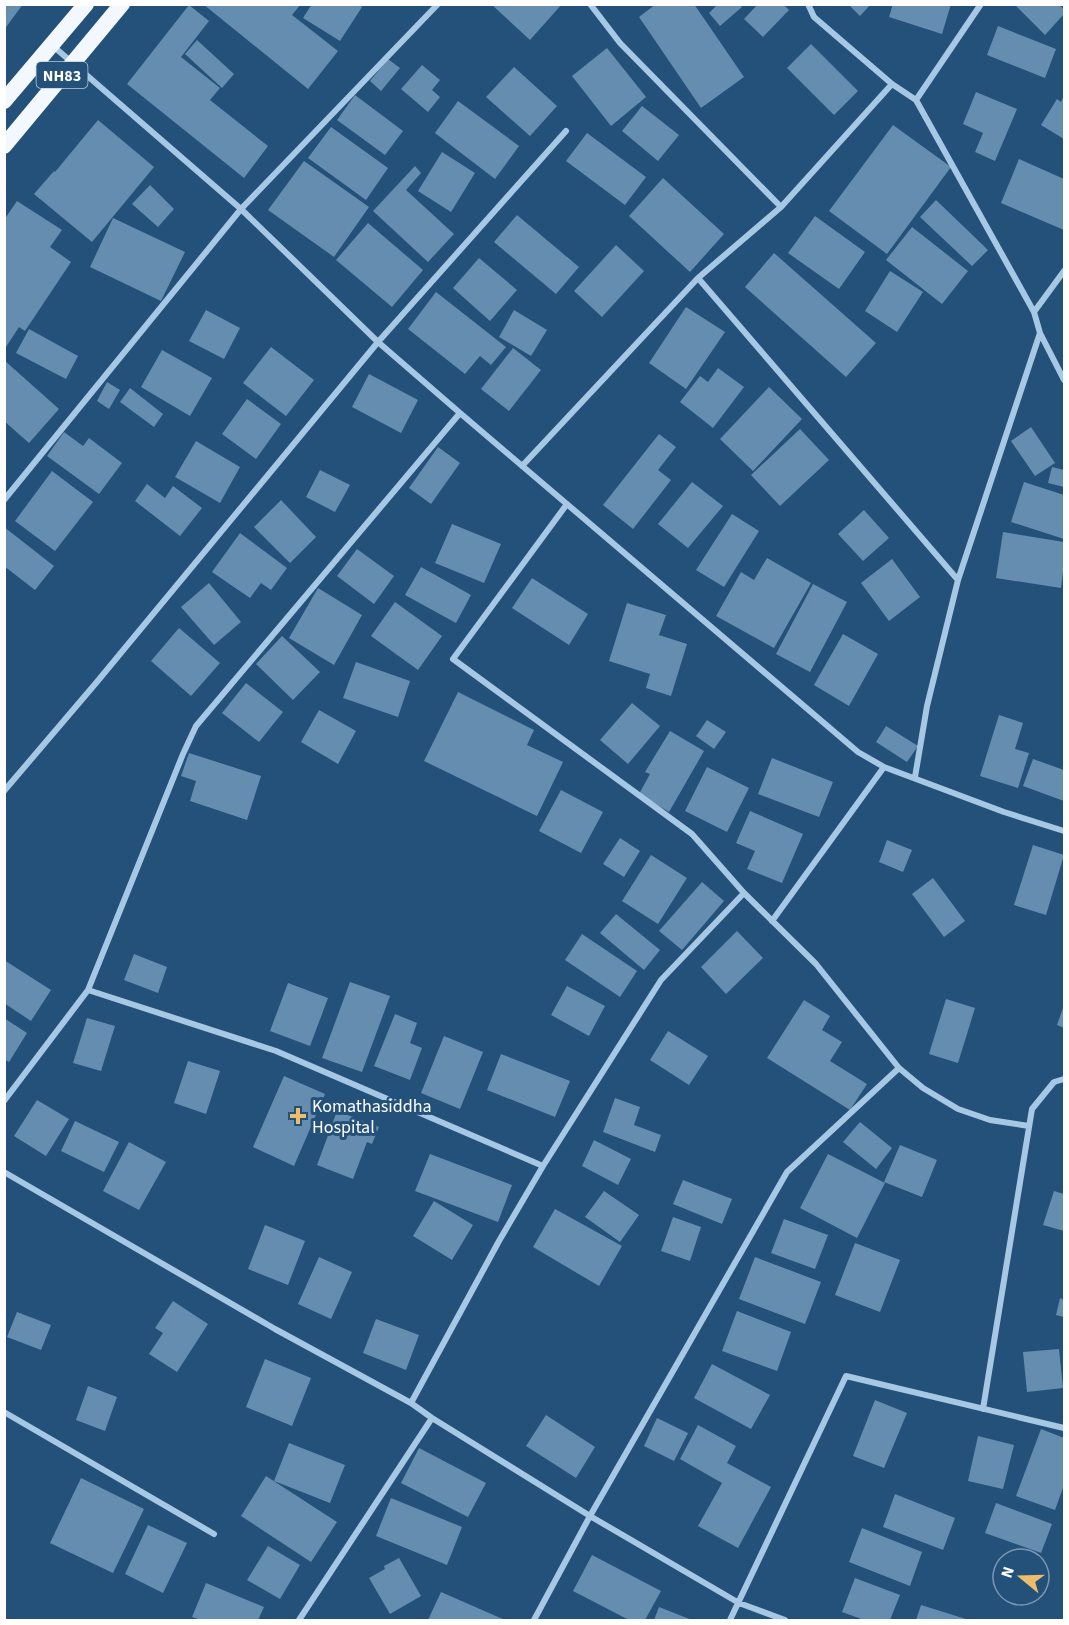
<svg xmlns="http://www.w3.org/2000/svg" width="1069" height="1625" font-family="'Source Sans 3',sans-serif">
  <rect width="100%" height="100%" fill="#24517a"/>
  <path fill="#658db0" d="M4,4H23L4,30Z
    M203,4H301L292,15L338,51L308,89Z
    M312,4H359L362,7L340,41L303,18Z
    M491,4H562L530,40Z
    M656,4H694L744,77L701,108L639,17Z
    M718,4H739L742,7L720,26L709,13Z
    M758,4H783L789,10L763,37L744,19Z
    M848,4H871L860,16Z
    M893,4H951L942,34L889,17Z
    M1014,4H1059L1064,10V14L1045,35Z
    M189,5L209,21L181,57L220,88L210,100L268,146L244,178L127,84Z
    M998,26L1056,49L1045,78L987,55Z
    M197,40L234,74L222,88L185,54Z
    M811,44L858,91L834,115L787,68Z
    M607,48L646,97L611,126L572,76Z
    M388,59L400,68L381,91L370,81Z
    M422,65L440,80L432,90L440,97L428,112L401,89Z
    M514,67L557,106L530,136L486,97Z
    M976,92L1017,109L995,161L975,152L983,133L963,124Z
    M355,95L403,131L385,155L337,120Z
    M1064,96V139L1041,125L1057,99L1061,102Z
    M458,101L519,146L495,179L435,133Z
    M642,106L679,135L658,161L622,131Z
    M98,120L154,167L92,242L34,194L54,171L55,172Z
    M893,125L951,167L887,254L829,211Z
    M331,127L388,168L366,200L308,158Z
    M587,133L646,177L625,205L566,161Z
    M442,152L475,173L451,212L418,191Z
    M1019,159L1064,179V230L1001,203Z
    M304,161L369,207L334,257L268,210Z
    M415,166L421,173L406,190L454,234L428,262L373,211Z
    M663,178L724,234L690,272L629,216Z
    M150,185L174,209L158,227L132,204Z
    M936,200L988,250L972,266L920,217Z
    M17,201L62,230L50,247L71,262L25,331L19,327L4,350V220Z
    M517,215L579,267L556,294L494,242Z
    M815,216L865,252L839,289L788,253Z
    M113,218L185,252L161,301L90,267Z
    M368,223L423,270L392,307L336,260Z
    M912,227L968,271L942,304L886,260Z
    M616,245L644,271L602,317L574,291Z
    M774,253L876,343L846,377L745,287Z
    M479,258L517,290L490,321L453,288Z
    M890,271L923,292L897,332L865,311Z
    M436,292L506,347L491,365L480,356L465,374L408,329Z
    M686,307L725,332L686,389L649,363Z
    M206,310L240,328L224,359L189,341Z
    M514,310L547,330L531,356L499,337Z
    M29,329L78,356L66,379L16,353Z
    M271,347L314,380L286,416L243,383Z
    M513,348L541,370L509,411L481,389Z
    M162,350L212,378L190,416L141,387Z
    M4,360L59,409L29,443L4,421Z
    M718,368L744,387L713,428L680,402L700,376L708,382Z
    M369,374L418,400L401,433L352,407Z
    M107,382L120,390L109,409L97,401Z
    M769,387L802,419L753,471L720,439Z
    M130,388L163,414L154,427L120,402Z
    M247,399L281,424L256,459L222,434Z
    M1031,427L1055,463L1035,476L1011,441Z
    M800,429L829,460L780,506L751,475Z
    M64,432L83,446L89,438L122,463L99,494L47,456Z
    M659,434L676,447L658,470L671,480L633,529L603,505Z
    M196,441L240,467L220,503L175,477Z
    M438,447L460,463L431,504L409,488Z
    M1052,467L1064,470V487L1048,483Z
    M320,470L350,485L335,512L306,497Z
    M52,471L93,502L55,551L15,521Z
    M692,482L723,506L688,548L658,524Z
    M1024,482L1064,495V539L1011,522Z
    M147,484L165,498L173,486L202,508L180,536L135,501Z
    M281,500L316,537L290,563L254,527Z
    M864,510L889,538L863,561L838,534Z
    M732,514L759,531L724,587L696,570Z
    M452,524L501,544L484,583L435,563Z
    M4,527L54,566L35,590L4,566Z
    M1003,532L1064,542V564L1061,588L996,578Z
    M240,533L287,568L271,590L261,583L250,598L212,572Z
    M357,549L394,576L374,604L337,576Z
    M767,558L811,583L774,648L716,616L741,572L754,580Z
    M892,559L920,597L889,621L861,583Z
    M421,567L471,595L456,623L405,595Z
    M532,578L588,614L569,645L512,608Z
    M209,583L241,622L214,645L181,607Z
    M813,584L847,602L810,672L776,654Z
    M318,588L362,615L334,665L289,638Z
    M395,602L442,636L418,670L371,636Z
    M627,603L666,615L659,635L687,644L671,696L646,688L650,674L609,661Z
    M179,628L220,663L191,696L151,661Z
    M843,634L878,654L849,706L814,685Z
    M282,636L320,672L293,700L256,664Z
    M356,662L410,681L398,717L343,698Z
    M246,683L283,712L259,742L222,713Z
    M458,692L534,730L527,745L563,762L537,816L424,761Z
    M632,703L660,726L628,764L600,740Z
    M319,710L356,731L338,764L301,742Z
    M999,715L1023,723L1015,749L1029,753L1018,788L980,776Z
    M707,720L726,732L714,749L696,736Z
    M886,726L918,746L907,762L876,742Z
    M670,731L704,751L669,812L639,794L650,774L645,772Z
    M189,753L261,776L247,820L190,801L196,781L181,776Z
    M772,758L833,782L819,817L758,794Z
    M1033,759L1064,770V801L1023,786Z
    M707,767L749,788L727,832L685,811Z
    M561,790L603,812L581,853L539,831Z
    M750,811L803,834L782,883L747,869L755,851L736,843Z
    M620,838L640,851L624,877L603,864Z
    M887,840L912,850L903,872L879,862Z
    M1033,845L1064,855L1046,915L1014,905Z
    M651,855L687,878L658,924L622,901Z
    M933,878L965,921L944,937L912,894Z
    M702,882L724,901L682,950L659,931Z
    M616,914L660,950L644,970L600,933Z
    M737,931L763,958L726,994L701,967Z
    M582,934L637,971L620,997L565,960Z
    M134,954L167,967L158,993L124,980Z
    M4,960L51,990L31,1021L4,1003Z
    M350,982L390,996L362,1072L322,1058Z
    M288,983L328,998L310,1046L270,1031Z
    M567,986L605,1006L589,1036L551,1015Z
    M946,999L975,1008L958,1063L929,1054Z
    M804,1000L830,1016L822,1030L842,1042L830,1061L867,1084L850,1110L767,1058Z
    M1064,1005V1028L1057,1025Z
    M395,1014L417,1023L410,1043L422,1048L410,1080L374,1066Z
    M4,1018L27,1033L9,1062L4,1059Z
    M87,1018L115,1026L101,1071L73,1063Z
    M668,1031L708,1056L689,1085L650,1060Z
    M444,1036L483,1052L460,1109L421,1093Z
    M501,1054L570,1081L555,1117L487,1090Z
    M188,1061L220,1071L206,1114L174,1103Z
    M284,1076L325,1094L294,1166L253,1147Z
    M615,1098L640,1107L634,1125L661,1135L655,1152L603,1132Z
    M37,1100L69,1119L46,1156L14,1136Z
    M337,1111L379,1127L372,1144L367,1142L353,1179L317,1165Z
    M75,1121L119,1142L104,1172L61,1151Z
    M860,1122L892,1148L876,1169L843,1142Z
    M594,1140L631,1159L618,1185L582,1166Z
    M129,1142L166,1162L139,1210L103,1191Z
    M900,1145L937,1160L922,1197L884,1182Z
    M430,1154L512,1185L498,1222L415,1191Z
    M828,1154L885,1183L857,1238L800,1208Z
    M683,1180L732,1199L722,1224L673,1204Z
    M604,1191L639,1215L620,1242L585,1217Z
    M1054,1191L1064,1194V1231L1043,1225Z
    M434,1201L473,1225L452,1260L413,1236Z
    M555,1209L622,1246L599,1286L533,1247Z
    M673,1217L701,1227L690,1261L661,1251Z
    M784,1219L828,1235L815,1269L771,1253Z
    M265,1225L305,1241L288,1285L248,1269Z
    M855,1243L900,1260L880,1312L835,1295Z
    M319,1257L352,1272L331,1319L298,1304Z
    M755,1257L821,1282L805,1324L739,1299Z
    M1060,1298L1064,1300V1317L1056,1315Z
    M173,1301L208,1324L177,1372L149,1354L163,1333L155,1328Z
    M737,1311L791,1332L777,1371L722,1351Z
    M17,1312L51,1325L41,1350L7,1337Z
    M376,1319L419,1335L406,1370L363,1353Z
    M1059,1349L1063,1388L1027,1392L1023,1352Z
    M265,1359L311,1378L292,1426L246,1407Z
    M712,1364L770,1395L751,1429L694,1398Z
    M88,1386L117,1397L105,1431L76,1420Z
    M875,1400L907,1413L884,1468L853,1456Z
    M546,1415L595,1447L576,1478L526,1446Z
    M657,1418L688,1433L674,1461L644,1446Z
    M698,1425L736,1446L727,1463L771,1487L738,1548L698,1526L722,1483L680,1459Z
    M1041,1429L1064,1438V1485L1055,1510L1016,1496Z
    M978,1436L1014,1445L1003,1489L968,1481Z
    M289,1443L345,1465L330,1503L274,1481Z
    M419,1448L486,1483L468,1517L401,1483Z
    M266,1476L337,1522L311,1562L241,1516Z
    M81,1478L144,1509L113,1573L50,1543Z
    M895,1494L955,1518L943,1550L883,1527Z
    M391,1498L462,1527L447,1565L376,1536Z
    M996,1503L1052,1524L1041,1553L985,1533Z
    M148,1525L187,1543L163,1593L125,1574Z
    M862,1528L922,1552L910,1586L849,1562Z
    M268,1546L300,1565L280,1599L247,1580Z
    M592,1555L661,1591L645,1620H629L573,1591Z
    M399,1558L421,1596L390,1614L369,1578L385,1569L384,1566Z
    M855,1578L900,1595L890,1620H864L842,1612Z
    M206,1583L264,1607L258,1620H201L192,1617Z
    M441,1592L505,1620H428Z
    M921,1605L969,1620H916Z
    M659,1607L692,1620H654Z"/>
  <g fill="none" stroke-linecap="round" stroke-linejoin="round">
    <path stroke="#a7c8e4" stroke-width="6" d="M590,4L620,43L781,207L892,84
      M808,4L814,17L892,84L916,100L1034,312L1040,333L1064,380
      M53,46L241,209L378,342L460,413L858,752L884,767L1004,812L1064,831
      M916,100L981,4
      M698,278L958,580
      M1034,312L1064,271
      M522,466L698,278L781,207
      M4,500L241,209L438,4
      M567,504L453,659L692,834L744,893L816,964L899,1068L923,1088L958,1109L990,1120L1029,1126
      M915,777L927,706L958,580L1040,333
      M4,791L96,683L378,342L566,131
      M772,921L884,767
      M88,990L276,1051L543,1166
      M4,1101L88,990L183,754L196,726L460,413
      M4,1172L275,1329L411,1403L432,1418L590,1516L739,1603L785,1620
      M411,1403L499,1241L543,1166L661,980L744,893
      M983,1409L1032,1109L1054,1082L1064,1079
      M4,1412L214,1534
      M299,1620L432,1418
      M534,1620L590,1516L787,1172L899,1068
      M730,1620L846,1376L1064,1428"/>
    <path stroke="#f3f8fe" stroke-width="16" d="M4,101L86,4
      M4,146L122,4"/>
  </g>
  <path fill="#eebd6b" stroke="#24517a" stroke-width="2" d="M295 1107h6v6h6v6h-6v6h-6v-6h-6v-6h6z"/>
  <g text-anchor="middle" stroke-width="6" stroke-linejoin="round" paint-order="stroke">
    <rect fill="#24517a" stroke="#bdcbd7" stroke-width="1.5" x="36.5" y="62" width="51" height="26" rx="4.5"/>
    <g font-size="16" font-weight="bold" fill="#fff">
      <text x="62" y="81">NH83</text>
    </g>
    <g font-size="18" fill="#fff" stroke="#24517a" text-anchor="start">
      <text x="312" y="1112">Komathasiddha<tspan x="312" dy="21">Hospital</tspan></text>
    </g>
  </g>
  <rect width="1069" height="1625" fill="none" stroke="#ffffff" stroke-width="12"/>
  <g transform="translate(1021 1577) rotate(289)"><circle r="28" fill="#24517a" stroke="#7c97af" stroke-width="1.5"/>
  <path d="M0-4.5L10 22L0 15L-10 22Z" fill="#eebd6b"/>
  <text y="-9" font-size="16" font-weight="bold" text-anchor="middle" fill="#ffffff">N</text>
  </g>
</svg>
